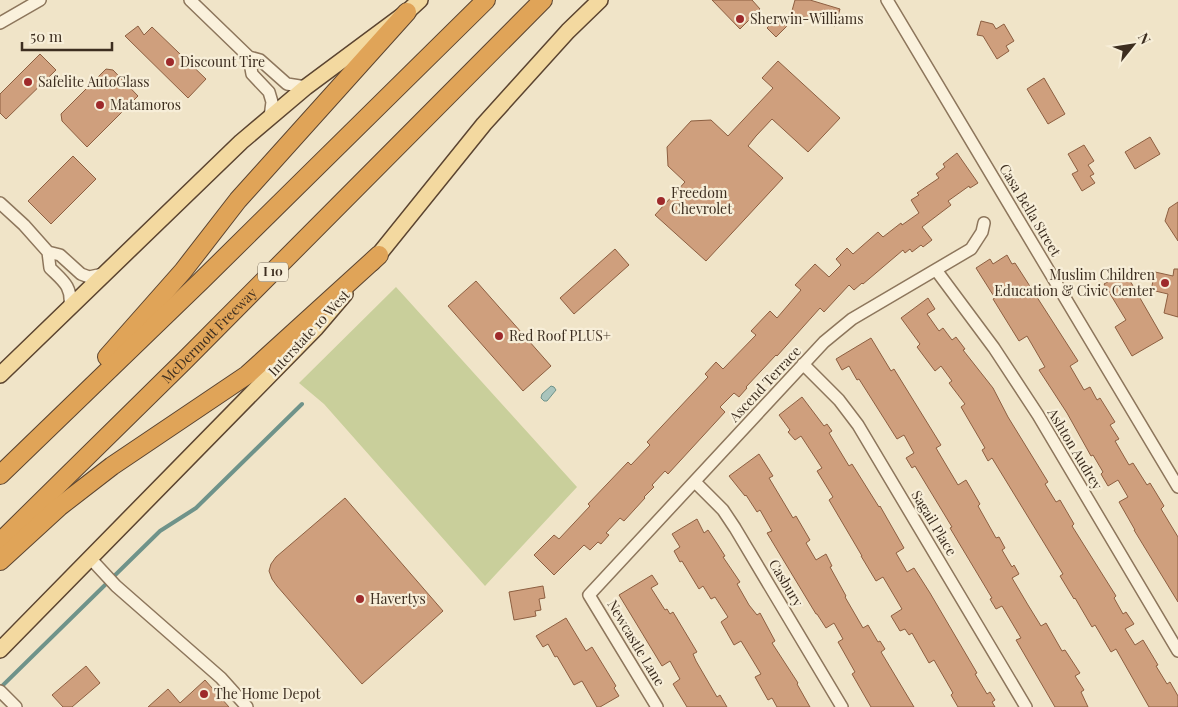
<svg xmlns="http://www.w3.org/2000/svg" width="1178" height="707" font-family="'Playfair Display',serif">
  <rect width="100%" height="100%" fill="#f0e4c8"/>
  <path fill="#c9cf9b" d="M396,287L577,487L485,586L324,404L299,383Z"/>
  <path fill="#a9c4bc" stroke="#6f938a" d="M551,386L554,387L556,390L547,401H544L541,398L542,394Z"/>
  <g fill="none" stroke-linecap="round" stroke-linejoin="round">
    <path stroke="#6f938a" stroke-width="4" d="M0,688L160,531L196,508L302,404"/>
  </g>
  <path fill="#cf9f7d" stroke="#8d5f41" d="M712,0H752L760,9L740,29Z
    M795,0H810L840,9L835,26L798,15L776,37L767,28L779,16L788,25Z
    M981,21L993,24L996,29L1004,24L1014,41L1006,46L1009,51L997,59L983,36L977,35Z
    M138,26L144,35L152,27L206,79L188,98L125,36Z
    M40,54L56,70L6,119L0,113V94Z
    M778,61L840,118L808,152L772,119L756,136L748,146L783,178L706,261L655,215L685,182L668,166L667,147L691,121L711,120L728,136L773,88L762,78Z
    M106,69L113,70L138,96L87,147L62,121L61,114Z
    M1044,78L1065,114L1048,124L1027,89Z
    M1150,137L1160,154L1135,169L1125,152Z
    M1084,145L1094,161L1088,165L1094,174L1090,176L1095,183L1082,191L1072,174L1078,171L1068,154Z
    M957,153L978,183L970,188L969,186L948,201L951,205L922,227L932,240L923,247L921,245L912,252L910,249L905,253L903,250L863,284L862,283L854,290L849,285L824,312L820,308L777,356L776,355L746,387L747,388L739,397L734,393L720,407L725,412L668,474L665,471L652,485L654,487L644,497L645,498L624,521L620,518L606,533L609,535L601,544L598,542L590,550L584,545L554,575L534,555L554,535L559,539L590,506L588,504L628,462L631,465L650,445L647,442L708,377L705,374L716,362L723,369L756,335L751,331L770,311L777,318L801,290L795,285L815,264L829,277L841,265L836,259L847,248L853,254L878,232L883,237L901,223L902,225L919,213L911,200L919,195L917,193L939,178L936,174L945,167L943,164Z
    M73,156L96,179L51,224L28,201Z
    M1178,202V241L1165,221L1169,208Z
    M615,249L629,265L574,314L560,298Z
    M1007,255L1012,264L1015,263L1078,361L1070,366L1084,390L1090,387L1097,400L1100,398L1115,422L1110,425L1119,439L1115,441L1129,465L1133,463L1147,485L1150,483L1164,506L1161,509L1178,537V602L1134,530H1135L1119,502L1128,497L1118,480L1108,486L1101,474L1103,472L1093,455L1091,456L1067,413L1039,370L1045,367L1027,336L1019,341L993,299L995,298L976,268L990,259L993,264Z
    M1174,269H1178V317L1164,313L1168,294L1151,290L1155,272L1173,276Z
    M1125,272L1163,338L1132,356L1115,327L1126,320L1104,284Z
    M476,281L551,366L523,391L448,306Z
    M928,298L935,309L927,314L939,331L943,328L952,340L956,337L965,349L963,350L993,388L1008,417L1048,482L1045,484L1056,502L1060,500L1074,524L1072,526L1116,596L1114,598L1123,614L1126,612L1134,624L1125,629L1135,645L1143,640L1158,665L1156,666L1167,684L1170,682L1178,696V707H1149L1116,649L1111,652L1095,625L1092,627L1075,598L1074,599L1060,576L1063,574L992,458L988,461L982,450L985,448L961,407L965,404L949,383L952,381L941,366L935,371L917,347L920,344L901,318Z
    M871,338L891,371L894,369L941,445L936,448L958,485L966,480L980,504L978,506L996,538L999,537L1005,548L1002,550L1012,567L1014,565L1019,574L1012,578L1028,605L1041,626L1046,623L1062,651L1065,650L1080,673L1075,676L1084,690L1081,692L1088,707H1055L1016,640L1021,638L1002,606L996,609L990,599L992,598L950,528L952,527L915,466L912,468L906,458L914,453L904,435L897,439L859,379L857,380L849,366L842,370L836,359Z
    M802,397L824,426L827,424L832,431L829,433L849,466L852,464L879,507L880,506L904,548L896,553L907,572L914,568L930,593L977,673L975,674L987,694L990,692L995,700L992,702L995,707H958L951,695L953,693L934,660L929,663L912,633L909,635L905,629L900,631L891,616L902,609L883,577L876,581L861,556H862L829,500L833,497L817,471L822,468L801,436L795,440L788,432L790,430L779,415Z
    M759,454L773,476L769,478L793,518L796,516L810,540L806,543L816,560L826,554L832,566L830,567L846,596L845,597L863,628L868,625L878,642L880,641L885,649L881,652L914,707H871L852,674L855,672L838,642L843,639L834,623L826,628L817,614H816L767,533L772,531L760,510L757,512L746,495L745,496L729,476Z
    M345,498L443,611L362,684L277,586L272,579L269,571L271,564L276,557Z
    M697,519L704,533L708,530L718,545L725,556L723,557L740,582L737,584L749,605L757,615L760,613L775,641L772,643L798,683L797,684L810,707H777L772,698L768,700L755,677L761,674L741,641L734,645L721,622L728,617L715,597L711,599L703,586L699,589L682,561L680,562L674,551L680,547L672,534Z
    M652,575L658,584L651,588L665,610L667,609L670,614L673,612L697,652L693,654L696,661L717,697L720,695L727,707H687L673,684L680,679L670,661L662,666L619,595Z
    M543,586L545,598L539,599L541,610L535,611L536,616L514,620L509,592Z
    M566,618L586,651L592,647L616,686L614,688L619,696L600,707H597L582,681L574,685L557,656L555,657L548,644L543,647L536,636Z
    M86,666L100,683L72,707H63L52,695Z
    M205,680L229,707H148L168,689L180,703Z"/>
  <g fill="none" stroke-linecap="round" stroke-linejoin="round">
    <defs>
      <path id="minor" d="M190,0L249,57L260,60L287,84L306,87
        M887,0L1178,487
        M0,23L40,0
        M249,57L252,74L269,92L272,102L270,117
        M0,203L24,225L48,252L60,255L81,274L89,277L103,274
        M48,252L50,268C63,281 72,286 70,306
        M936,270L994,348L1038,415L1178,651
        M803,364L839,400L858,425L1026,707
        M695,482L723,510L735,528L842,707
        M90,558L116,586L221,678L247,707
        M0,691L16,707
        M657,707L589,595L824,342L852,319L971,249L982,232L984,223"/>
      <path id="major" d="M372,263L484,124L568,31L600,0
        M0,375L241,142L306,87L407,12L420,0
        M0,650L316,328L345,294"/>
      <g id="highway">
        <path d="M107,357L183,271L238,200L407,12"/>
        <path d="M0,475L202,280L486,0"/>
        <path id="s1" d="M0,542L184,361L543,0"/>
        <path d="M0,561L59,507L112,466L247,375L379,255"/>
      </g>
    </defs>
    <use href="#minor" stroke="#8d765c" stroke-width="14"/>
    <use href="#major" stroke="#5b4430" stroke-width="18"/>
    <use href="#highway" stroke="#5b4430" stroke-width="20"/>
    <use href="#minor" stroke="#faf1dc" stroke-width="11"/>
    <use href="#major" stroke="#f3d9a0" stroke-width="15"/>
    <use href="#highway" stroke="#e0a458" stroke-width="18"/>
  </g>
  <g fill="#9e2a2b" stroke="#f7eed8" stroke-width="2">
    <circle cx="740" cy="19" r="5"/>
    <circle cx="170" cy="62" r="5"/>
    <circle cx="28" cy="82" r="5"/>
    <circle cx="100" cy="105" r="5"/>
    <circle cx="661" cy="201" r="5"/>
    <circle cx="1165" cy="283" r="5"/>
    <circle cx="499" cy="336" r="5"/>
    <circle cx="360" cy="599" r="5"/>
    <circle cx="204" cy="694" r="5"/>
  </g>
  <g text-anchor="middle" stroke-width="4.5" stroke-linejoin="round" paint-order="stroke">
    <rect fill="#f7eed8" stroke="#756857" stroke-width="1" x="258" y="262.5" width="30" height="19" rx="4"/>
    <g font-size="12" font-weight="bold" fill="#3d2e20">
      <text x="273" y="276">I 10</text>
    </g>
    <g font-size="14" fill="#3d2e20" stroke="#f7eed8" text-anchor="start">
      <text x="750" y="24">Sherwin-Williams</text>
      <text x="180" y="67">Discount Tire</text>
      <text x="38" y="87">Safelite AutoGlass</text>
      <text x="110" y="110">Matamoros</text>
      <text x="671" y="198">Freedom<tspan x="671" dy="16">Chevrolet</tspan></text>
      <text x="1155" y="280" text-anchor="end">Muslim Children<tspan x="1155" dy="16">Education &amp; Civic Center</tspan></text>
      <text x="509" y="341">Red Roof PLUS+</text>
      <text x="370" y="604">Havertys</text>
      <text x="214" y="699">The Home Depot</text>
    </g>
    <g font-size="14" fill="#3d2e20" stroke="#f7eed8">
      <text transform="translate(1030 210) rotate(59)" y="5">Casa Bella Street</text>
      <text transform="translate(309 333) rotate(-47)" y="5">Interstate 10 West</text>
      <text dy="5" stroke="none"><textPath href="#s1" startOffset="294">McDermott Freeway</textPath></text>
      <text transform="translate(765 384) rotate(-47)" y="5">Ascend Terrace</text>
      <text transform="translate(1075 449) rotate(59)" y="5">Ashton Audrey</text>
      <text transform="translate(934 523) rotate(59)" y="5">Sagail Place</text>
      <text transform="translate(786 583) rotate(59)" y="5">Casbury</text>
      <text transform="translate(636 643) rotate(59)" y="5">Newcastle Lane</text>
    </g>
  </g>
  <g transform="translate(1133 45) rotate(60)" stroke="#f7eed8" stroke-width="4" paint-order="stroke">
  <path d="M0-4L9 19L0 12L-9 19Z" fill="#3d2e20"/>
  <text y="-8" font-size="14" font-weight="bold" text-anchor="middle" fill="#3d2e20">N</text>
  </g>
  <path d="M22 42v8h90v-8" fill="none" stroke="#3d2e20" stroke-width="2.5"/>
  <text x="30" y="42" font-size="15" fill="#3d2e20" stroke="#f7eed8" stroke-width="4" paint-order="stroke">50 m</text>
</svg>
